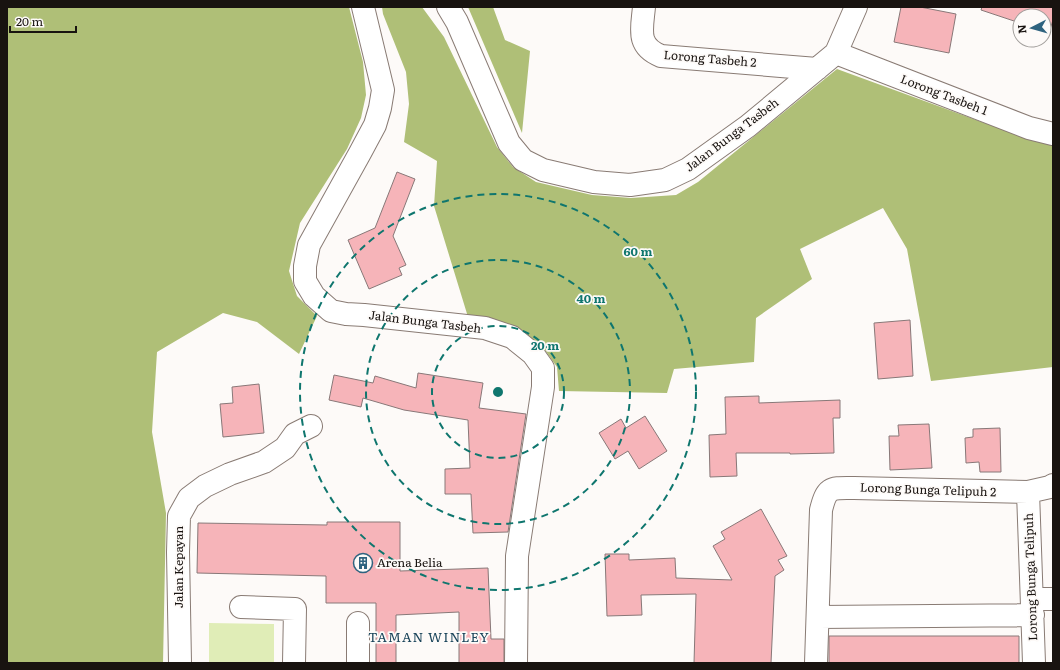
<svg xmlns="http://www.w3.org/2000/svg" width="1060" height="670" font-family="Literata,serif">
  <rect width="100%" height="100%" fill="#fdfaf8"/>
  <path fill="#e0edb7" d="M209,623L274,624V663H209Z"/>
  <path fill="#afbf77" d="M7,7H349L363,62L366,95L361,118L347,149L300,223L289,271L297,296L317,316L299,354L257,322L223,313L157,352L152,432L166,513L163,663H7Z
    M382,7H422L444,37L497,147L513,167L536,182L592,195L631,198L676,195L698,182L837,69L1020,136L1053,146V367L931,381L907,249L883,208L800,249L812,279L756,318L754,362L674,369L667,393L559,391L557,367L542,346L517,328L468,317L434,206L437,161L404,142L409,104L406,72L383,14Z
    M468,7H493L505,40L530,51L522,133Z"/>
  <path fill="#f6b4b9" stroke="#887878" d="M901,7H920L956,14L949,53L894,42Z
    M982,7H1053V20L1049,33L1044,32V16H1020V23L981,10Z
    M397,172L415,179L393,236L406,265L399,268L402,275L369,289L348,240L375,228Z
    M910,320L913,376L878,379L874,323Z
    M418,373L483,383L479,408L526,414L508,532L473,533L471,494H445V469L470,468L468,420L404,410L363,398L361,407L329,400L334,375L373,383L375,376L416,388Z
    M259,384L264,433L223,437L220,404L233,403L232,387Z
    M759,396V403L840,400V418H833L834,453L790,454V453H736L737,476L710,477L709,435L726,434L725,397Z
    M645,416L667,451L639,469L628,451L615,459L599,433L621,419L626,428Z
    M929,424L932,468L890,470L889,436H899L898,425Z
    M1000,428L1001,472H980L979,462L966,463L965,438L973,437V429Z
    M761,509L787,556L778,560L784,570L775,576L771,663H694L696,594L641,595L642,615L607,616L605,554H629V560L675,558L676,578L732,580L713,546L725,539L721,532Z
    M327,522H400V571L488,568L491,639H504V663H459V612L396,615V663H376V603H326V576L197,573L198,523L327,525Z
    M829,636H1019V663H829Z"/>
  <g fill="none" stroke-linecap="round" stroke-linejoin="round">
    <defs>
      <path id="minor" d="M363,7L383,90L380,108L375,125L360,153L309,245L305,266V281L314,296L331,311L346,314L364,315L485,328L512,337L533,354L543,368V387L517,556L516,663
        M448,7L457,22L509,143L523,160L543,170L594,182L630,185L665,180L688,169L748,126L836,53L856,7
        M644,7C642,29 636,46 661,56L817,69
        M836,53L1029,128L1053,134
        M1028,492L1034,663
        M1032,599H1053
        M241,607L295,609L294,663
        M819,617L1033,615
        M180,663L178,552L179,516L189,498L205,486L230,474L264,462L285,448L295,434L311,426
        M358,663V623
        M816,663L821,510C827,486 831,488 854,488L1028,492L1050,487L1053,485"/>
    </defs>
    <use href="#minor" stroke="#897b74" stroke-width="24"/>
    <use href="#minor" stroke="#fff" stroke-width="22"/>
  </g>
  <g fill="none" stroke="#0f766e" stroke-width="2" stroke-dasharray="7 5">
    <circle cx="498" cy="392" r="66"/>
    <circle cx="498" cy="392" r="132"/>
    <circle cx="498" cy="392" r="198"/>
  </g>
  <defs>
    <symbol id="building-ring" viewBox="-11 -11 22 22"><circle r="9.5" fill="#fdfaf8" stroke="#2f637f" stroke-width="1.5"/><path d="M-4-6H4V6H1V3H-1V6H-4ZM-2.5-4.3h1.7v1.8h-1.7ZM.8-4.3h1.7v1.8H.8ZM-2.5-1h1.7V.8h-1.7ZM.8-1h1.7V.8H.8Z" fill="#2f637f"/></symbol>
  </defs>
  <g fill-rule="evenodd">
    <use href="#building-ring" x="352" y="552" width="22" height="22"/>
  </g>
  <g text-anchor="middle" stroke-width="3.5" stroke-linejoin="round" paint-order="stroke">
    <g font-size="12" fill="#181310" stroke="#fdfaf8">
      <text transform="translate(710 59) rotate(5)" y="4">Lorong Tasbeh 2</text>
      <text transform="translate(944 95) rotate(21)" y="4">Lorong Tasbeh 1</text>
      <text transform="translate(732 135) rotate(-37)" y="4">Jalan Bunga Tasbeh</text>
      <text transform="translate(425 322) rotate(7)" y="4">Jalan Bunga Tasbeh</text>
      <text transform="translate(928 490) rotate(2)" y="4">Lorong Bunga Telipuh 2</text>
      <text transform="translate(179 567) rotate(-90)" y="4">Jalan Kepayan</text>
      <text transform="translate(1031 577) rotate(-92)" y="4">Lorong Bunga Telipuh</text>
    </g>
    <g font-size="12" fill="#181310" stroke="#fdfaf8" text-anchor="start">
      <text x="377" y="567">Arena Belia</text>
    </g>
    <g font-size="13" letter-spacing="1" fill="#1b455b" stroke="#fdfaf8">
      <text x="429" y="642">TAMAN WINLEY</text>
    </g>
  </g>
  <circle cx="498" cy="392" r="6" fill="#0f766e" stroke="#fdfaf8" stroke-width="2"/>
  <g font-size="12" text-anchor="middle" font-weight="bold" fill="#0f766e" stroke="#fdfaf8" stroke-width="3.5" stroke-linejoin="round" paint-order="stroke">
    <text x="638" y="256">60 m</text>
    <text x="591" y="303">40 m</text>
    <text x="545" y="350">20 m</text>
  </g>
  <rect width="1060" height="670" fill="none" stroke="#181310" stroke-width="16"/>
  <g transform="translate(1032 28) rotate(264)"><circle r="19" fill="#fdfaf8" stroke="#a19e9b"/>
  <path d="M0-3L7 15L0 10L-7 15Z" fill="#2f637f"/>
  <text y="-6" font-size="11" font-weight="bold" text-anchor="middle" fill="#181310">N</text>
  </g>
  <path d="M10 26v6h66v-6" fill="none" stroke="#181310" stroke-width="2"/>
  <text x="16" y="26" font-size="12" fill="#181310" stroke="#fdfaf8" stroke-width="3" paint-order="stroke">20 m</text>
</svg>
